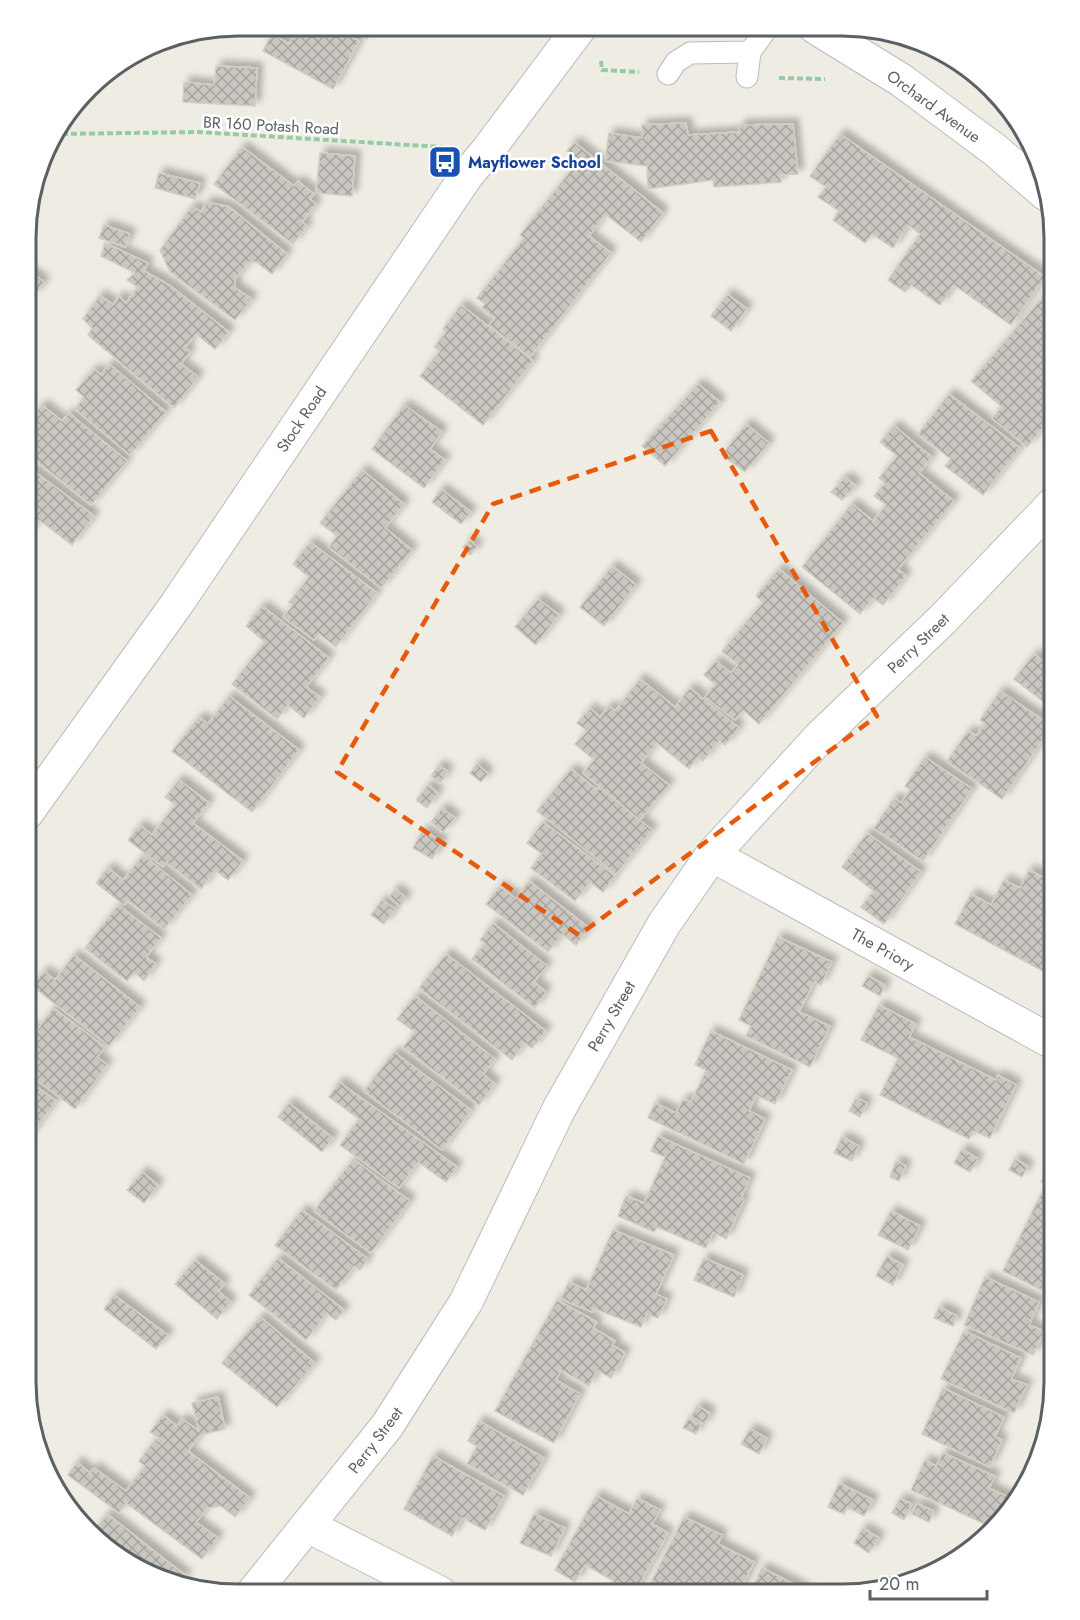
<svg xmlns="http://www.w3.org/2000/svg" width="1080" height="1620" font-family="Jost,sans-serif">
  <defs>
    <pattern id="building-cross-hatch" width="8" height="8" patternUnits="userSpaceOnUse" patternTransform="scale(1.5)"><rect width="8" height="8" fill="#cac7c0"/><path d="M0 0l8 8M0 8l8-8" fill="none" stroke="#a7a5a0"/></pattern>
    <filter id="shadow"><feDropShadow dx="5.5" dy="-5.5" stdDeviation="3" flood-color="#0004"/></filter>
  </defs>
  <rect width="100%" height="100%" fill="#efece3"/>
  <path fill="url(#building-cross-hatch)" stroke="#d5cec0" stroke-width="1.5" filter="url(#shadow)" d="M299,26H330L359,41L333,89L263,51L272,34L289,44Z
    M347,26H375L367,39Z
    M216,66L257,68L255,106L183,102L184,82L214,85Z
    M686,123L688,135L739,132L740,125L793,124L798,174L780,175L781,182L714,187L713,180L648,189L647,166L605,161L609,133L642,138V125Z
    M840,134L1045,277L1011,325L954,285L940,305L911,285L905,292L888,280L920,234L908,225L893,248L872,234L865,243L833,220L839,211L818,197L826,187L810,176Z
    M574,142L663,213L641,242L605,214L589,236L611,253L530,357L489,325L495,318L482,308L485,304L477,298L524,238L520,235L579,160L567,151Z
    M242,147L294,186L298,181L314,194L310,199L316,204L302,222L307,226L293,244L214,184Z
    M320,153L355,156L352,196L316,193Z
    M159,173L200,183L195,199L155,188Z
    M207,202L229,207L287,254L272,274L256,262H249L235,279V288L252,299L235,320L170,272L160,250L192,206L201,212Z
    M104,225L130,234L125,247L99,238Z
    M105,243L148,263L144,271L169,285L229,332L215,349L196,334L185,348L190,352L181,364L198,377L174,408L88,335L92,328L83,319L100,295L113,305L119,296L126,303L138,287L127,280L135,273L101,256Z
    M27,270L44,282L35,295L27,290Z
    M727,294L747,309L731,331L711,316Z
    M1041,299L1054,310V365L1043,378L1054,387V414L1027,447L992,418L1002,407L971,381Z
    M461,305L533,361L483,425L420,376L440,351L434,347L446,332L443,329Z
    M109,364L166,412L130,455L75,409L84,397L76,390L94,369L101,375Z
    M698,384L720,402L665,466L642,446Z
    M949,394L1020,448L983,495L945,466L951,459L918,434Z
    M42,405L62,421L69,413L127,461L91,505L27,453V440L31,435L27,432V423Z
    M404,405L442,432L430,449L445,460L424,488L372,449Z
    M746,424L769,443L745,472L722,455Z
    M894,426L932,457L919,473L954,501L898,569L906,576L883,605L873,598L860,614L802,567L852,504L873,521L886,505L874,496L885,483L879,478L897,456L880,442Z
    M27,466L94,516L72,545L39,520L27,535Z
    M362,470L404,504L385,528L412,550L381,588L329,547L337,536L320,523Z
    M845,477L856,486L842,500L831,492Z
    M441,489L471,512L461,524L432,502Z
    M470,540L477,547L470,555L463,547Z
    M310,542L377,593L336,647L319,634L314,640L283,617L293,605L289,602L309,577L293,564Z
    M612,566L636,585L604,626L580,607Z
    M779,569L843,623L759,724L743,710L735,720L705,697L715,684L704,675L716,661L731,673L738,665L722,651L763,602L756,596Z
    M538,599L559,615L536,645L515,627Z
    M262,606L329,658L306,687L320,697L304,718L288,705L277,719L232,684L265,642L246,626Z
    M1034,654L1048,665L1054,657V710L1014,679Z
    M640,679L675,707L690,688L739,728L725,745L719,741L703,761L698,757L689,769L657,743L641,763L669,785L640,820L583,773L594,760L575,744L587,731L577,723L590,708L600,717L609,706L615,711Z
    M1000,691L1052,726L1002,799L947,761L968,731L976,736L985,723L980,720Z
    M229,696L299,750L252,812L172,751L199,717L208,724Z
    M925,757L972,789L923,861L874,828L894,798L901,803L910,790L905,786Z
    M477,764L488,774L481,782L470,773Z
    M439,765L448,772L440,783L431,776Z
    M571,769L597,790L599,787L652,830L616,874L537,811Z
    M179,780L209,803L193,823L243,861L228,880L215,870L201,889L166,862L163,867L128,840L140,825L152,835L175,805L165,797Z
    M428,785L438,793L427,808L416,800Z
    M442,808L455,818L443,832L431,822Z
    M543,822L615,876L603,892L590,882L575,901L531,868L542,854L527,843Z
    M423,830L442,842L432,859L413,848Z
    M867,833L921,872L884,924L861,907L874,891L842,867Z
    M143,855L192,895L164,929L128,900L124,905L96,883L108,868L123,880Z
    M1029,870L1054,883V977L955,924L971,894L991,905L1004,880L1020,888Z
    M529,881L589,928L576,945L562,934L548,952L486,904L500,886L516,899Z
    M395,889L406,898L400,906L389,897Z
    M382,900L395,909L384,924L371,915Z
    M118,905L161,938L146,957L156,964L144,981L134,972L127,981L85,948Z
    M493,923L547,966L534,982L546,992L535,1008L472,959L485,943L480,940Z
    M778,937L832,962L821,985L814,982L799,1012L830,1026L810,1067L746,1036L751,1026L739,1020Z
    M446,954L546,1031L532,1048L525,1043L512,1060L419,988Z
    M74,955L140,1007L109,1046L32,986L44,971L55,980Z
    M868,976L885,985L880,996L862,986Z
    M415,996L495,1059L483,1074L495,1084L479,1105L403,1047L415,1032L397,1019Z
    M879,1005L916,1024L909,1037L996,1080L998,1075L1016,1085L990,1138L974,1131L969,1139L880,1095L898,1058L861,1040Z
    M53,1008L105,1047L97,1057L107,1065L75,1109L26,1072V1025L36,1032Z
    M711,1031L792,1070L775,1104L756,1095L749,1111L765,1119L744,1164L648,1118L655,1103L676,1113L683,1099L691,1102L706,1070L695,1065Z
    M394,1052L471,1110L442,1150L364,1091Z
    M1053,1073L1054,1074V1092L1046,1088Z
    M26,1079L56,1101L26,1141Z
    M339,1082L457,1167L446,1182L418,1162L399,1188L340,1145L359,1119L329,1097Z
    M856,1098L867,1103L860,1117L849,1111Z
    M289,1103L333,1138L322,1152L278,1117Z
    M658,1136L750,1178L741,1198L744,1200L726,1239L713,1232L706,1248L657,1227L654,1232L618,1216L626,1196L644,1203L665,1157L651,1151Z
    M842,1137L859,1146L852,1161L834,1153Z
    M962,1149L978,1159L970,1172L954,1163Z
    M1054,1157V1189L1041,1182Z
    M353,1159L410,1201L371,1253L314,1211Z
    M1015,1159L1028,1166L1022,1177L1009,1170Z
    M896,1161L906,1166L899,1181L890,1177Z
    M142,1172L158,1185L144,1203L127,1190Z
    M1041,1194L1054,1200V1279L1047,1293L1003,1271Z
    M302,1210L368,1259L360,1270L354,1266L336,1290L275,1245Z
    M891,1211L920,1226L908,1250L878,1235Z
    M613,1230L674,1255L656,1294L667,1299L658,1318L647,1314L641,1327L593,1308L592,1312L561,1299L569,1282L586,1290Z
    M887,1256L903,1265L893,1285L876,1276Z
    M278,1258L344,1310L336,1320L327,1313L306,1340L249,1295Z
    M704,1258L743,1275L734,1297L694,1280Z
    M195,1260L225,1284L218,1291L231,1302L217,1319L175,1284Z
    M985,1277L1039,1302L1029,1325L1044,1331L1033,1355L964,1325Z
    M114,1295L168,1335L156,1349L104,1309Z
    M557,1300L597,1322L593,1328L615,1341L612,1345L625,1353L611,1378L597,1370L589,1386L561,1370L556,1380L580,1394L554,1443L495,1411Z
    M939,1307L957,1316L953,1326L934,1318Z
    M260,1317L315,1363L277,1407L222,1363Z
    M964,1331L1021,1358L1011,1379L1027,1385L1014,1413L941,1379Z
    M943,1388L1004,1417L995,1437L1002,1440L990,1467L922,1434Z
    M218,1397L225,1429L200,1435L188,1451L250,1498L235,1517L221,1506L207,1508L196,1522L218,1538L202,1559L126,1503L119,1513L68,1475L77,1462L90,1473L94,1468L126,1491L145,1466L139,1461L156,1439L162,1444L164,1441L150,1432L163,1415L177,1426L182,1419L199,1431L192,1403Z
    M697,1406L710,1413L705,1424L691,1417Z
    M688,1419L701,1425L696,1434L683,1428Z
    M479,1421L544,1458L523,1495L467,1464L477,1446L468,1441Z
    M750,1429L767,1438L759,1454L741,1444Z
    M943,1453L995,1476L989,1488L1012,1499L1004,1517L991,1527L911,1490L925,1460L936,1466Z
    M433,1456L504,1496L485,1530L462,1518L452,1536L404,1509Z
    M839,1483L873,1500L864,1516L847,1507L844,1514L828,1507Z
    M596,1496L629,1514L637,1498L660,1510L652,1524L668,1533L634,1594H606L614,1581L585,1565L575,1582L555,1570Z
    M900,1499L912,1504L904,1520L892,1513Z
    M917,1504L934,1511L929,1522L912,1514Z
    M107,1514L186,1576L182,1581L109,1551L94,1531Z
    M534,1514L565,1528L551,1556L520,1543Z
    M684,1517L722,1535L718,1544L754,1562L738,1594H645Z
    M863,1528L879,1538L869,1553L854,1543Z
    M762,1568L806,1590L804,1594H749Z"/>
  <g fill="none" stroke-linecap="round" stroke-linejoin="round">
    <defs>
      <path id="service" d="M668,74L676,62L690,53L750,52L768,27
        M747,77L750,52"/>
      <path id="minor" d="M815,27L901,80L995,150L1046,194
        M712,855L1054,1043
        M308,1526L440,1593
        M253,1593L387,1426L466,1302L559,1109L664,924L712,855L819,738L943,619L1054,503"/>
      <path id="secondary" d="M26,814L176,605L467,175L488,150L580,27"/>
    </defs>
    <use href="#service" stroke="#b8bbc1" stroke-width="23"/>
    <use href="#minor" stroke="#b8bbc1" stroke-width="35"/>
    <use href="#secondary" stroke="#b6bbc1" stroke-width="35"/>
    <path stroke="#95cca3" stroke-width="4" stroke-dasharray="6 3" stroke-linecap="butt" d="M601,61L602,70L639,72
      M779,78L825,79
      M53,134L198,132L442,147"/>
    <use href="#service" stroke="#fff" stroke-width="21"/>
    <use href="#minor" stroke="#fff" stroke-width="33"/>
    <use href="#secondary" stroke="#fff" stroke-width="33"/>
  </g>
  <path fill="none" stroke="#e8590c" stroke-width="4.5" stroke-dasharray="12 8" stroke-linejoin="round" d="M711,431L877,716L579,935L337,772L493,504Z"/>
  <defs>
    <symbol id="bus-square" viewBox="-11 -11 22 22"><rect x="-9" y="-9" width="18" height="18" rx="4" fill="#1a4fb4" stroke="#fff"/><path d="M-5-6H5V4H4V6H2V4H-2V6H-4V4H-5ZM-3.5-4V0h7V-4ZM-3.5 1.2v1.5H-2V1.2ZM2 1.2v1.5H3.5V1.2Z" fill="#fff"/></symbol>
  </defs>
  <g fill-rule="evenodd">
    <use href="#bus-square" x="426" y="143" width="38" height="38"/>
  </g>
  <g text-anchor="middle" stroke-width="5" stroke-linejoin="round" paint-order="stroke">
    <g font-size="16" fill="#5b6065" stroke="#fff">
      <text transform="translate(934 106) rotate(36)" y="6">Orchard Avenue</text>
      <text transform="translate(271 125) rotate(3)" y="6">BR 160 Potash Road</text>
      <text transform="translate(301 419) rotate(-56)" y="6">Stock Road</text>
      <text transform="translate(918 643) rotate(-44)" y="6">Perry Street</text>
      <text transform="translate(883 949) rotate(29)" y="6">The Priory</text>
      <text transform="translate(611 1016) rotate(-60)" y="6">Perry Street</text>
      <text transform="translate(375 1440) rotate(-53)" y="6">Perry Street</text>
    </g>
    <g font-size="16" font-weight="bold" fill="#164399" stroke="#fff" text-anchor="start">
      <text x="468" y="168">Mayflower School</text>
    </g>
  </g>
  <path d="M0 0H1080V1620H0ZM238 36H842A202 202 0 0 1 1044 238V1382A202 202 0 0 1 842 1584H238A202 202 0 0 1 36 1382V238A202 202 0 0 1 238 36Z" fill="#fff" fill-rule="evenodd"/>
  <path fill="none" stroke="#5b6065" stroke-width="3" d="M238 36H842A202 202 0 0 1 1044 238V1382A202 202 0 0 1 842 1584H238A202 202 0 0 1 36 1382V238A202 202 0 0 1 238 36Z"/>
  <path d="M870 1590v9h117v-9" fill="none" stroke="#5b6065" stroke-width="3"/>
  <text x="879" y="1590" font-size="18" fill="#5b6065" stroke="#ffffff" stroke-width="4.5" paint-order="stroke">20 m</text>
</svg>
